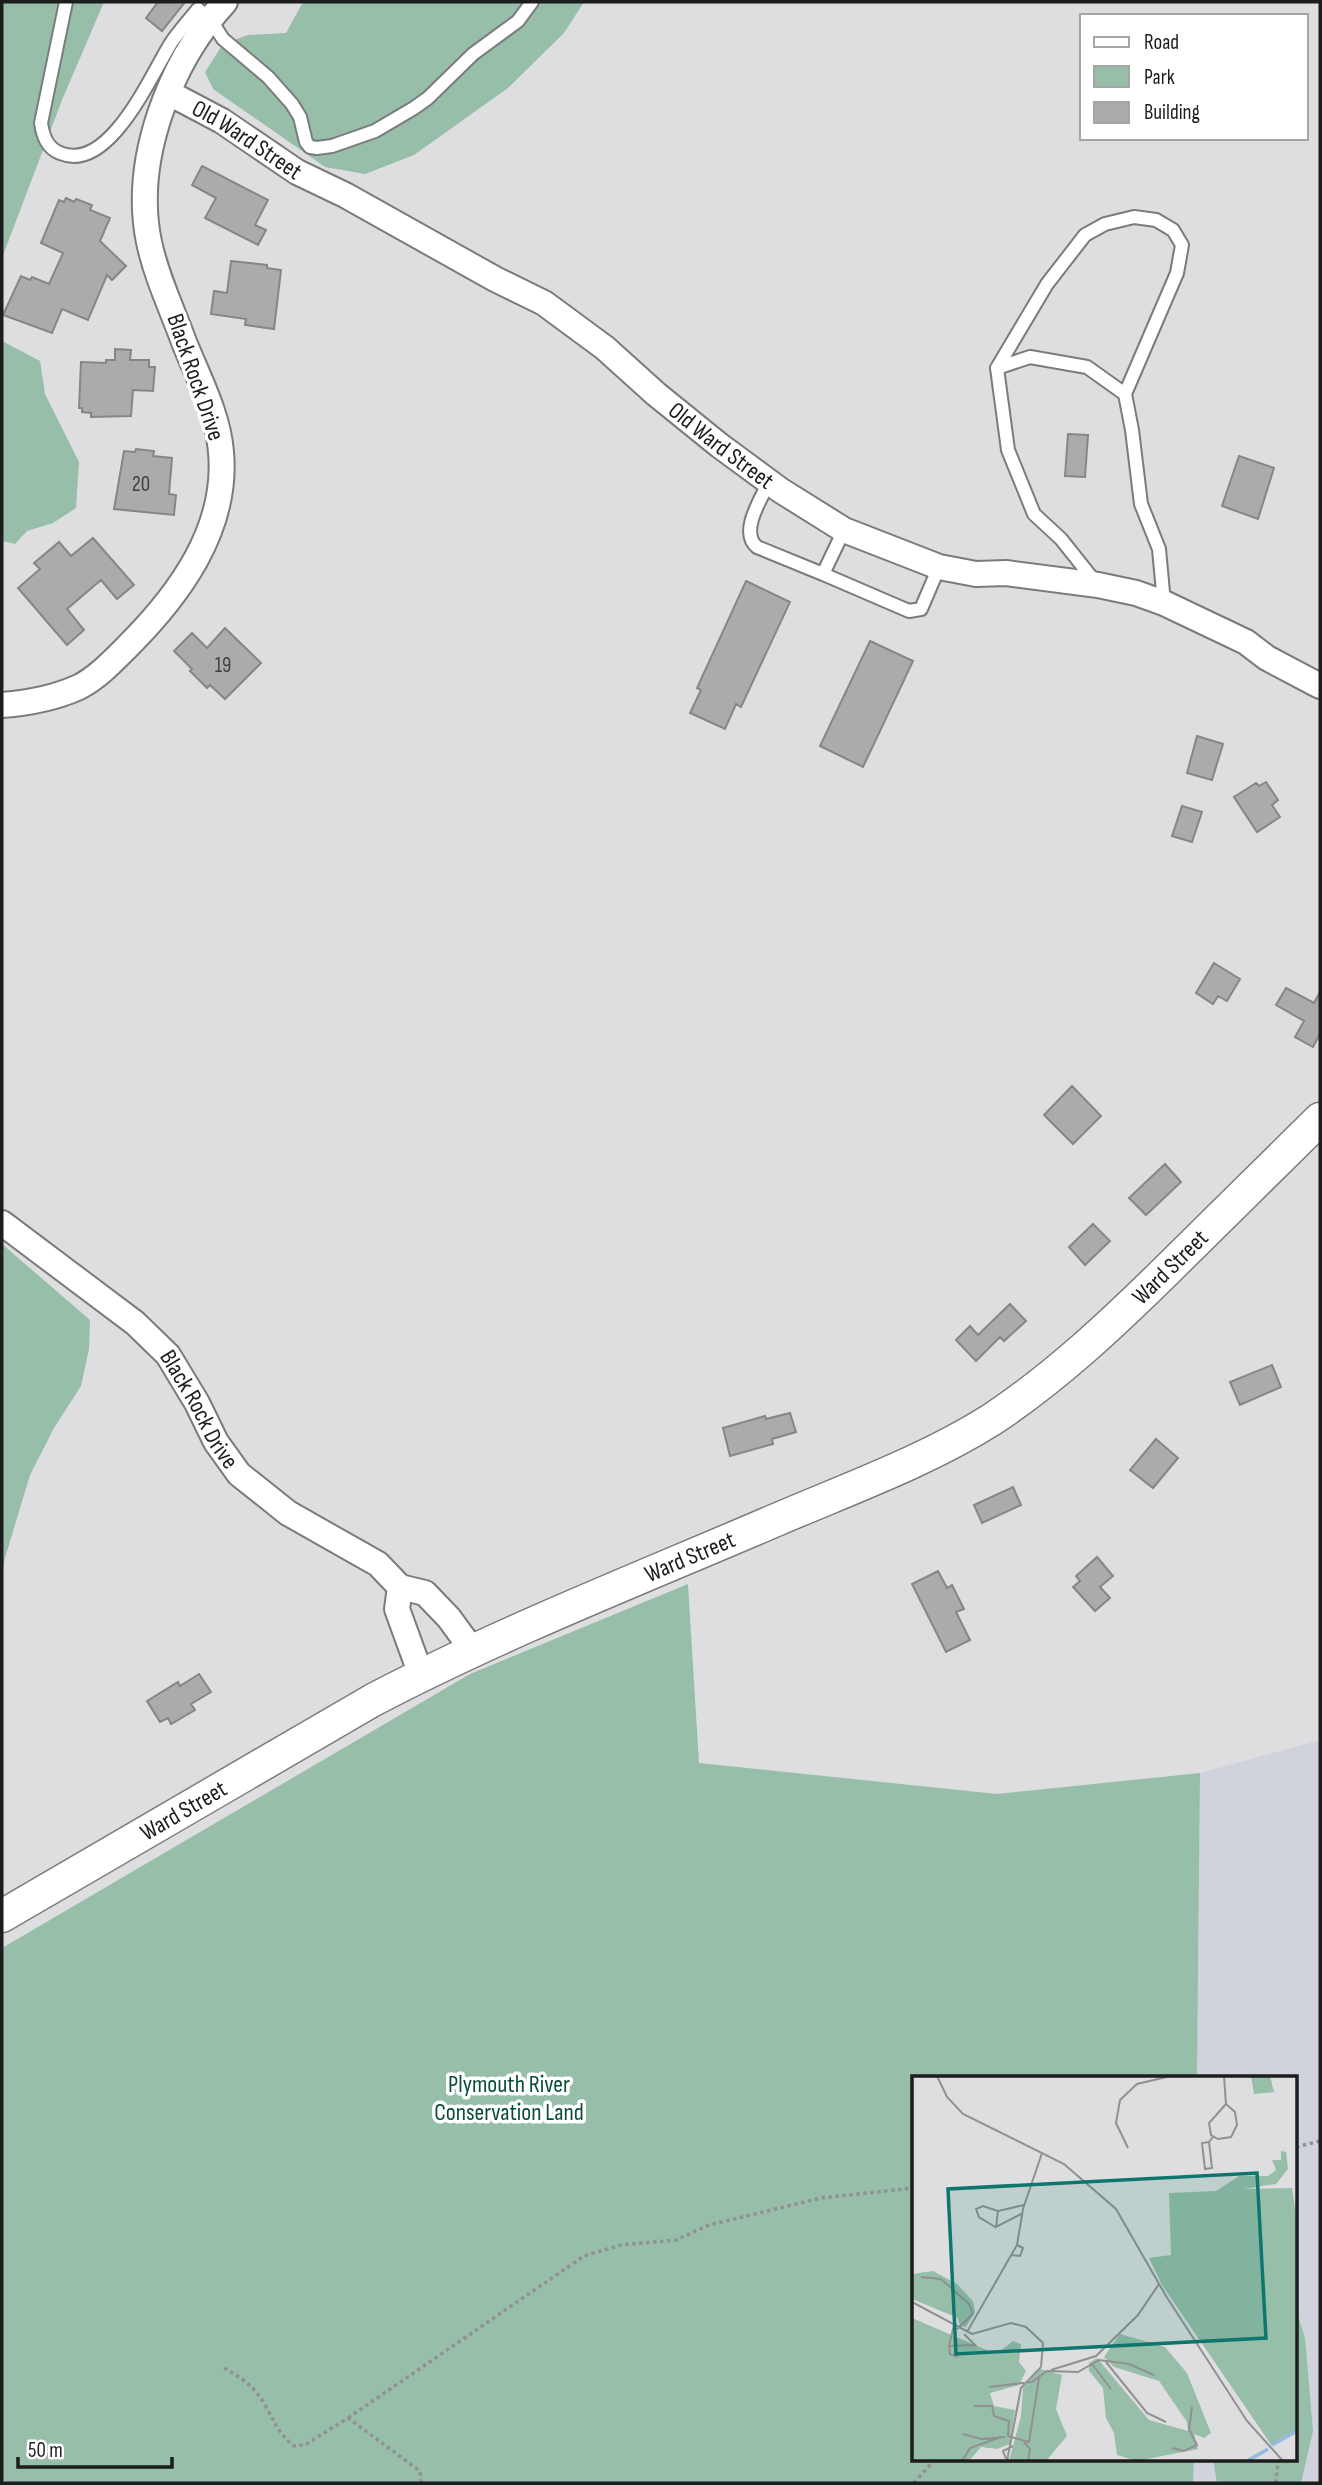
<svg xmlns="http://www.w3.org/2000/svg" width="1322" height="2485" font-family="'Sofia Sans Condensed',sans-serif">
  <rect width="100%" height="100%" fill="#dedee0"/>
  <path fill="#d1d3dc" d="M1320,1740V2483H1193L1194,2459H1296V2077H1197L1200,1773Z"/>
  <path fill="#97bea9" d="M2,2H104L62,100L2,258Z
    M303,2H584L564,33L508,88L414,155L365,174L325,167L213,89L205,72L223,44L248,35L286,33Z
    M2,341L40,361L45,394L79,462L76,508L53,523L27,531L15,544L2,541Z
    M2,1244L90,1320L89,1349L81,1386L54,1428L30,1475L5,1558L2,1577Z
    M688,1584L699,1763L997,1794L1200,1773L1197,2077H914V2459H1194L1193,2483H2V1948L470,1674Z
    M1296,2309L1305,2338L1313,2431L1301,2483H1217L1213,2459H1296Z"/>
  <path fill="#acaaab" stroke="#878687" stroke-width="2" d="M158,2H185L162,31L146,18Z
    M202,166L268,200L255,225L266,230L258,245L205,218L216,198L192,185Z
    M66,198L74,202L76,199L92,205L90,210L110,218L100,241L126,266L112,280L107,275L88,320L62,309L52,333L3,315L21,276L30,280L32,277L49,284L63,253L41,243L59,200L64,202Z
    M231,261L267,265V268L281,270L274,329L245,325L246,319L211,314L214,291L227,293Z
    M115,349L131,350L130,360H149V367H155L153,391L133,390L131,416L91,417V413L82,412V408H79L81,362L106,363V360H115Z
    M1068,434L1088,435L1085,477L1065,476Z
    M136,449L154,451L153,456L172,458L169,494L176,495L174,515L114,509L124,451L135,452Z
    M1239,456L1274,468L1258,519L1222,506Z
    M93,538L134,585L117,599L101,580L67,609L84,630L67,645L18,588L40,569L34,563L59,542L71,556Z
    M746,581L790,602L741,707L736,704L725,729L690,713L701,690L697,688Z
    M225,628L261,663L225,699L210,685L207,688L190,671L192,669L174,651L192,633L207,648Z
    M870,641L913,661L863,767L820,746Z
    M1197,736L1223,744L1212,780L1187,773Z
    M1266,782L1278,800L1272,805L1280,817L1257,832L1234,797L1256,783L1259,786Z
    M1182,806L1202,812L1192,842L1172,836Z
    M1214,963L1240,979L1227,1001L1218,996L1213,1004L1196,993Z
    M1286,988L1314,1003L1320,992V1034L1313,1047L1295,1037L1304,1021L1276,1005Z
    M1072,1086L1101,1116L1073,1144L1044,1115Z
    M1165,1164L1181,1182L1146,1215L1129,1198Z
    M1093,1224L1110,1241L1085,1265L1069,1247Z
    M1010,1304L1026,1321L1004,1341L1000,1337L976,1361L956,1340L970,1326L978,1335Z
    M1272,1365L1281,1387L1240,1405L1230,1382Z
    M790,1413L796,1432L772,1439L773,1444L730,1456L723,1428L765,1416L766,1419Z
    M1156,1439L1178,1458L1153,1488L1130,1470Z
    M1013,1487L1021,1505L982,1523L974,1505Z
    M1097,1557L1113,1576L1100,1587L1110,1598L1095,1611L1073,1587L1080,1581L1076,1576Z
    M938,1571L947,1588L952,1585L964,1609L956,1612L970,1640L946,1652L912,1584Z
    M199,1674L211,1692L191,1704L195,1710L171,1724L168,1718L160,1722L147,1701L178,1682L180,1686Z"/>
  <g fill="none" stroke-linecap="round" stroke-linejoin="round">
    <defs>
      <path id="service" d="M66,2L41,123C43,136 47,148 60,153C109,174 151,75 171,43C179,31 189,20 198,9L210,19L223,39L268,77L292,104L300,117L306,142L310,147L317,148L332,146L375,131L414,108L428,98L473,54L518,21L532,2
        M997,368L1047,284L1085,235L1105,224L1134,217L1156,220L1173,230L1182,245L1177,273L1125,394
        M769,482C761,499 739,532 757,547L823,574L844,530
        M823,574L909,611L921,609L939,567
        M1096,583L1061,539L1034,514L1008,450L997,368L1030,357L1087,367L1125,394L1132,430L1141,504L1159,549L1164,603"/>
      <g id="minor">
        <path id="s1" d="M169,93L222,121L297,172L345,195L495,279L544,303L605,348L656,394L719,445L780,490L844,530L939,567L976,574L1006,573L1098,585L1136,593L1164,603L1246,642L1267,658L1320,686"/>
        <path d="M2,705C28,703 55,698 79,687C97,678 113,661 128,646C179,595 228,529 221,452C218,414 198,377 184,342C172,309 156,276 149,242C132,160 170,62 225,2"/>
        <path id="s2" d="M2,1223L135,1323L168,1355L197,1403L216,1442L239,1474L288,1513L378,1564L400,1587L425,1593L449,1618L473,1651"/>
        <path d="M400,1587L397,1609L421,1675"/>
      </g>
      <g id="tertiary">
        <path id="s3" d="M2,1916L373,1700C503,1632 641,1578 776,1520C848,1489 924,1462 991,1420C1056,1377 1112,1324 1167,1270C1218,1220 1269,1169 1320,1119"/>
      </g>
    </defs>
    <use href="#service" stroke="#7a7b7c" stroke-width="16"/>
    <use href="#minor" stroke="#7a7b7c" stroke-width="28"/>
    <use href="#tertiary" stroke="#7a7b7c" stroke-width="35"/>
    <path stroke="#919193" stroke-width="3.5" stroke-dasharray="3.5 3.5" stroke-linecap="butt" d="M1296,2147L1320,2141
      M224,2368C241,2377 255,2387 265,2405C274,2420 279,2435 294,2446L305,2445L348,2418L420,2471L421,2483
      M348,2418L584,2256L621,2245L676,2240L709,2225L821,2198L914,2188
      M914,2483L935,2459
      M1276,2483L1278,2459"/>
    <use href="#service" stroke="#fff" stroke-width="12"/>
    <use href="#minor" stroke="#fff" stroke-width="24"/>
    <use href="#tertiary" stroke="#fff" stroke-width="32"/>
  </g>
  <g text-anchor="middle" stroke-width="7" stroke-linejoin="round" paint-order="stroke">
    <g font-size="21" fill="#414040">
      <text x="141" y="491">20</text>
      <text x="223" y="672">19</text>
    </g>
    <g font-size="24" fill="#1d1d1d" stroke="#fff">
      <text dy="8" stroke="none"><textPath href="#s1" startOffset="91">Old Ward Street</textPath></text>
      <text transform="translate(196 377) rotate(71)" y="8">Black Rock Drive</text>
      <text dy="8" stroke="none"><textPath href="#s1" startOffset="658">Old Ward Street</textPath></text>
      <text dy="8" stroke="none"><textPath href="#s3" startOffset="1344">Ward Street</textPath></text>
      <text dy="8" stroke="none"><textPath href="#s2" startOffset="275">Black Rock Drive</textPath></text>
      <text dy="8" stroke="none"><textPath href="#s3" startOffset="777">Ward Street</textPath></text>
      <text dy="8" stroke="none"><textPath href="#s3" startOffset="210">Ward Street</textPath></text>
    </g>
    <g font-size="24" fill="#094e34" stroke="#fff">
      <text x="509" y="2092">Plymouth River<tspan x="509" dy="28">Conservation Land</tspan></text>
    </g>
  </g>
  <g transform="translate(912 2076)">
    <rect width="385" height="385" fill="#dedee0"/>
    <path d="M339,0H358L362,16L342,18ZM369,75L374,76L376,93L364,108L331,113L380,112L385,145V355L360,370L250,209L237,182L259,179L257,117L304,115L327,100H356L364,94L360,84H369ZM21,195L45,208L61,225L63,236L54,251L48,250L46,242L0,223V198ZM0,242L84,278L101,265L109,268L107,286L114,295L107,309L78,317L82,330L103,334L98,368L85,373L69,371L57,385H0ZM208,258L253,271L275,297L299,357L292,362L282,358L286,373L225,385L205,379L202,357L194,342L191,312L177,295V287L185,282L237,344L276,355L275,346L247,305L202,291L192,281ZM128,293L150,299L144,333L155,360L134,385H97L109,340L111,312Z" fill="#97bea9"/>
    <path fill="none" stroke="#94bce2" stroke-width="3.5" d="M360,369L385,355M335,385L356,373"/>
    <path fill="none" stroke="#919192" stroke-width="2" d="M25,0L35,21L51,38L152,88L204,133L254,220L335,345L371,385M312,0L314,28L323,36L325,49L319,61L306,63L299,59L297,47L314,28M297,66L290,67L293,93L300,92L297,66L301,61M216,72L204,47L208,24L225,8L259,0M109,138L84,151L86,135L112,129M83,151L67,141L64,133L71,130L86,135M99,179L108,180L111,172L105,169M9,201L29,203L57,228L61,238L45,253M0,226L60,258L99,247L114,251L131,267L129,291M55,256L105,169L111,133L130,77M37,270L42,249M46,281L38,278L37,270L63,269L52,258M194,286L235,337L254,346M180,288L199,313M139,294L184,280L226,239L247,208M77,311L120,306L135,295L166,296L187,284L217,288L242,299M62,330H80L82,340L97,345L96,360L117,366L127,302M51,358L69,363L93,361M112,366L118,373L116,385M260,372L272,375L285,369L277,353L280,331M50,385L58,372L89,361M95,385L109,312L129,291M95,385L91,375L101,370"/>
    <path fill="#0f766e" fill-opacity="0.15" stroke="#0f766e" stroke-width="3.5" d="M345,97L354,262L44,278L36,113Z"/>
    <rect width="385" height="385" fill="none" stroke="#1d1d1d" stroke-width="3.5"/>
  </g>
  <rect width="1322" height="2485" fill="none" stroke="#1d1d1d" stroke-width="7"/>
  <rect x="1080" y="14" width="228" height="126" fill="#ffffff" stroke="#a5a5a5" stroke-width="2"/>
  <rect x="1094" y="37" width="35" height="10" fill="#ffffff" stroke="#a5a5a5" stroke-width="2"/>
  <text x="1144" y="49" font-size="21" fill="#1d1d1d">Road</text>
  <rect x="1094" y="66" width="35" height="21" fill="#97bea9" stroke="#a5a5a5" stroke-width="2"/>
  <text x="1144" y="84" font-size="21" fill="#1d1d1d">Park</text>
  <rect x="1094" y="102" width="35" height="21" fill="#acaaab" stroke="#a5a5a5" stroke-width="2"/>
  <text x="1144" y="119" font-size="21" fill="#1d1d1d">Building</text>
  <path d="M18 2457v10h154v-10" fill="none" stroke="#1d1d1d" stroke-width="3.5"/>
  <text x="28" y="2457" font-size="21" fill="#1d1d1d" stroke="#ffffff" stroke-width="5" paint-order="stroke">50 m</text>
</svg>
